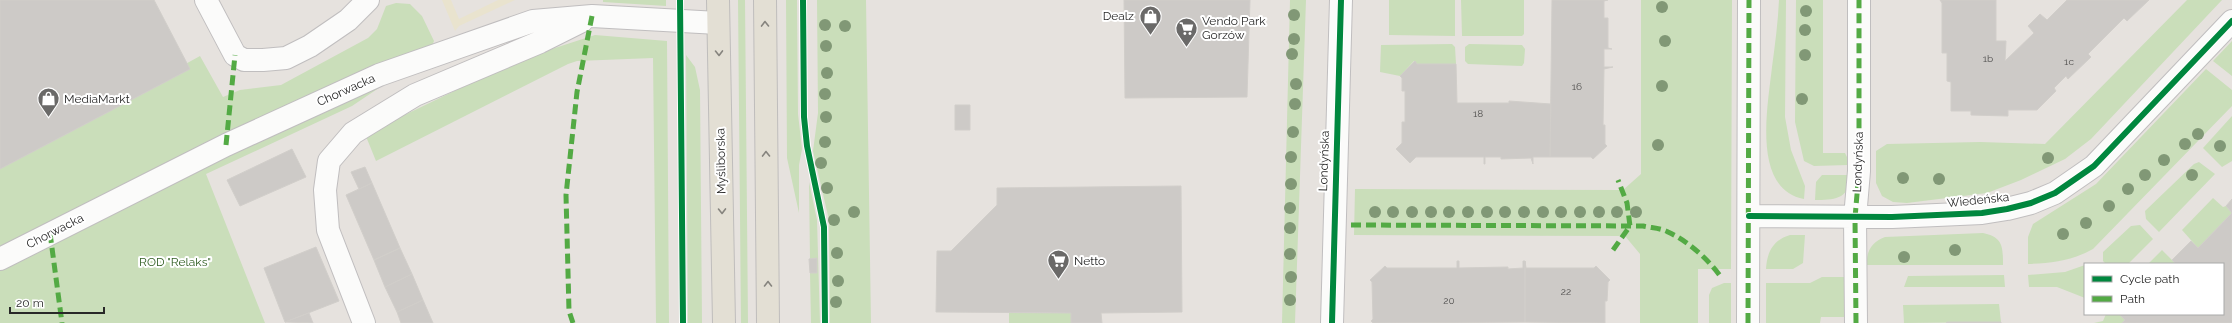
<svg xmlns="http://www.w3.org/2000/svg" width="2232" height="323" font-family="Raleway,sans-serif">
  <rect width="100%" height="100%" fill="#e6e2de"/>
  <path fill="#cadeba" d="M603,0H666V6L603,2Z
    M738,0H745L748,323H741Z
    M786,0H797L798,114L802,149L799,165V213L787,158Z
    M817,0H866L871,323H830L829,220L813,151L818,113Z
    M1290,0H1306L1295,323H1282Z
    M1389,0H1455V36L1389,35Z
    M1461,0H1524V34L1522,36H1462Z
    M1641,0H1732L1731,269H1698V323H1640V254L1625,236L1354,235L1355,189L1623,190L1641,174Z
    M1779,0H1786L1785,117L1791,150L1805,186L1804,199C1751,189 1768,105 1772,67C1775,45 1778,22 1779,0Z
    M1796,0H1823V153H1845L1849,161L1848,165L1814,166L1804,161L1795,122Z
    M2187,0H2222L2091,139L2065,159L2021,180L1987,193L1907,203L1893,202L1882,196L1876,183V151L1887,144L1980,142L2045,144Z
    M396,3L410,4L422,16L434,41L428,55L352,106L206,174L265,323H0V166L200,56L223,97L240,90L281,85L368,38L377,29L386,6Z
    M595,35L667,41L669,323H656L653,58L577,61L568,64L376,161L365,134L521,59Z
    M2232,41V76L2213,61Z
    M1452,44L1455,47L1456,64H1417L1414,61L1400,76L1380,72L1381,45Z
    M1469,44L1522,45L1525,49L1524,63L1522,66L1468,64L1465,61V47Z
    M686,55L695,67L700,90L702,323H688Z
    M2206,69L2232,90V106L2093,249C2071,261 2052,263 2028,264V237L2033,224L2096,184Z
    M2232,116V161L2222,167L2203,148Z
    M2199,162L2215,174L2159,232L2146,219L2145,211L2194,164Z
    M1822,175H1849C1851,199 1834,200 1815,200L1816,182Z
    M809,182L817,220L820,323H811L810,273H817V258L810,259Z
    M2213,198L2223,207L2226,206L2232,213L2198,248L2182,230Z
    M2140,225L2153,239L2128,264H2106L2103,261V252L2131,226Z
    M1983,233C2003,237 2003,247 2003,265H1867C1866,251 1872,242 1885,237Z
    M1790,235H1805L1803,263L1793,269H1766C1767,252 1773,240 1790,235Z
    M2162,250L2176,264H2148Z
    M2085,265V298L2057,287H2029L2028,275L2065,272Z
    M2004,275L2005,287H1904L1908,276Z
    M1822,277H1845L1844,317H1821L1820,323H1766V283H1810Z
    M1724,283H1731V323H1709V295L1712,288Z
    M1999,304L2001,322L1904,323L1903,305Z
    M1009,313H1071V323H1009Z
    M2106,314H2119L2125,320L2122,323H2094L2103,321Z"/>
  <path fill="#e9e3ce" d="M442,0H451L459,19L498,0H515L459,26L455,31Z"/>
  <path fill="#cdcac7" stroke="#d1ceca" d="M0,0H154L190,69L0,169Z
    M1124,0H1250L1247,97L1125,98Z
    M1552,0H1608L1604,1V18H1608V48L1612,49H1604V67H1613L1604,69L1603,125H1605V144L1607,146L1593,159L1591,157H1550Z
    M1940,0H1996V41H2006L2005,61L2034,33L2028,26L2040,14L2047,20L2067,0H2149L2127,21L2124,18L2088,54L2091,57L2068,79L2066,76L2054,88L2056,91L2037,110H2008V116L1971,115V111H1951V82L1947,81V53H1942V3Z
    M1415,61L1417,64H1456L1457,103H1509V101L1551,104L1550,157H1533V164L1531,158L1501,159V157H1485V164H1484V157H1416L1410,163L1396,149L1402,143V122H1405V91H1402V78L1400,76Z
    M955,105H970V130H955Z
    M292,149L306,177L240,206L227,180Z
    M365,167L372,183L359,189L351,172Z
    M372,183L400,248L374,260L346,195Z
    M1181,186L1182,312L1101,313L1102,323H1071V313L936,312L937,251H951L997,205V188Z
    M2232,199V323H2122L2125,320L2119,314H2223V264H2176L2172,260L2191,241L2198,248L2232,213L2226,206Z
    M316,247L339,301L285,322L264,268Z
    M400,248L412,274L385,287L374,260Z
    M817,258V273H810L809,259Z
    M1457,261H1459V268L1508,267V269L1523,268V261H1525V322L1373,323L1371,321L1373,319L1372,282L1370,280L1385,266L1387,268H1457Z
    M1525,261L1526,268H1594L1596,266L1610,280L1608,282L1607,301H1605V323L1525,322Z
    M412,274L423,300L397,312L385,287Z
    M423,300L433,323H401L397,312Z
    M309,313L313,323L285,322Z
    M1947,322H2001V323H1946Z"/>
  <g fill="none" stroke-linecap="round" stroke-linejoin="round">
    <defs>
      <path id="minor" d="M206,0L235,55L244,60H263L286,58L310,46L348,20L368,0
        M1749,216L1892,217L1982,213L2007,209L2031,203L2055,193L2094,166L2232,21
        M0,259L226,145L379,75L533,21L592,16L718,23
        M364,323L328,230L325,190L329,161L353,133L415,95L540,42L582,21
        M1332,323L1341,0
        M1748,323L1749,0
        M1856,323L1855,218L1859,171V0"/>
      <path id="major" d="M718,0L724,323
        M765,0L768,323"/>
    </defs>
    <use href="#minor" stroke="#c0bebf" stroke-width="24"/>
    <use href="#major" stroke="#bfbdbc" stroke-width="24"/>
    <use href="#minor" stroke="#fbfbfa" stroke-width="22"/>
    <use href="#major" stroke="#e3dfd4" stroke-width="22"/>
    <path stroke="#53aa44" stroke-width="5" stroke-dasharray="10 5" stroke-linecap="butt" d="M226,145L235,55
      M1351,225L1643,226C1651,228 1661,228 1668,232C1688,241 1708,259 1721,277
      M50,233L62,323
      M1613,250L1630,226L1627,203L1618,180
      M573,323L569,311L566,195L577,92L592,16
      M1748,323L1749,0
      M1856,323L1855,218L1859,171V0"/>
    <defs>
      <path id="cycleway" d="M680,0L683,323
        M803,0L804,117L807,146L824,227L825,323
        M1749,216L1892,217L1982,213L2007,209L2031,203L2055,193L2094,166L2232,21
        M1332,323L1341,0"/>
    </defs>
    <use href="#cycleway" stroke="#fff" stroke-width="8"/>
    <use href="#cycleway" stroke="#00873e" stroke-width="6"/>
  </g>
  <g fill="#819876">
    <circle cx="1662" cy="7" r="6"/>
    <circle cx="1806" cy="11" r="6"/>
    <circle cx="1294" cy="15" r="6"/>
    <circle cx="825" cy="25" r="6"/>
    <circle cx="845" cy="26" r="6"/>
    <circle cx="1805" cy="30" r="6"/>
    <circle cx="1294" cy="39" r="6"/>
    <circle cx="1665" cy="41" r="6"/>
    <circle cx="826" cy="46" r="6"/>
    <circle cx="1292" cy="54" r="6"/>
    <circle cx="1805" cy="55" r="6"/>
    <circle cx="827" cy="73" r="6"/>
    <circle cx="1296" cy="84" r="6"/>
    <circle cx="1662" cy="86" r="6"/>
    <circle cx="825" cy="94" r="6"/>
    <circle cx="1802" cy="99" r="6"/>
    <circle cx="1295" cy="104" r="6"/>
    <circle cx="826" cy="117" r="6"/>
    <circle cx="1293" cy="132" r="6"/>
    <circle cx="2198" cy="134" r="6"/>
    <circle cx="825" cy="142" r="6"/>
    <circle cx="2185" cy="144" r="6"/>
    <circle cx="1658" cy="145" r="6"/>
    <circle cx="2220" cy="146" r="6"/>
    <circle cx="1291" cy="157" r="6"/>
    <circle cx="2048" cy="158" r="6"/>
    <circle cx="2164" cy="160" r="6"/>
    <circle cx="821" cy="163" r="6"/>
    <circle cx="2145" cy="175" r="6"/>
    <circle cx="2192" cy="175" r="6"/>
    <circle cx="1903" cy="178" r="6"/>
    <circle cx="1939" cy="179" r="6"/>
    <circle cx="1291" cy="184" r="6"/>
    <circle cx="827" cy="188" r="6"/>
    <circle cx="2128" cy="189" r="6"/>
    <circle cx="2109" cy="206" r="6"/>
    <circle cx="1290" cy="208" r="6"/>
    <circle cx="854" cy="212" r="6"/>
    <circle cx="1375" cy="212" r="6"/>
    <circle cx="1393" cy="212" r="6"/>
    <circle cx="1412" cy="212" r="6"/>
    <circle cx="1431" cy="212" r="6"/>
    <circle cx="1449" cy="212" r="6"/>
    <circle cx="1468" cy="212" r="6"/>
    <circle cx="1487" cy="212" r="6"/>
    <circle cx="1505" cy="212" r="6"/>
    <circle cx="1524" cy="212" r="6"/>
    <circle cx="1543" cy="212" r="6"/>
    <circle cx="1561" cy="212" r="6"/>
    <circle cx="1580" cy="212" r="6"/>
    <circle cx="1599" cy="212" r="6"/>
    <circle cx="1617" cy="212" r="6"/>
    <circle cx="1636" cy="212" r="6"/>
    <circle cx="834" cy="220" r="6"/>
    <circle cx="2086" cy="223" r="6"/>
    <circle cx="1290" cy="228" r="6"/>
    <circle cx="2063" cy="234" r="6"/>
    <circle cx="1955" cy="250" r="6"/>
    <circle cx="837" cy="253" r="6"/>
    <circle cx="1290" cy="254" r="6"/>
    <circle cx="1904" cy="257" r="6"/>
    <circle cx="1291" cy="277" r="6"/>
    <circle cx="838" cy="281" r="6"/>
    <circle cx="1290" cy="300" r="6"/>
    <circle cx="836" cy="302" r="6"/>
  </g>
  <defs><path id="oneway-chevron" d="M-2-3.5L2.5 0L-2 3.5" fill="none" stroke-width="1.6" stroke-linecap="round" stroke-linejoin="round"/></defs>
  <g stroke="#86847e">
    <use href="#oneway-chevron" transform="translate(765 24) rotate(-91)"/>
    <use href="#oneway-chevron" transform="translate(719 53) rotate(89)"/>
    <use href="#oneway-chevron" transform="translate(766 154) rotate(-91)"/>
    <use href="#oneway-chevron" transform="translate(722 211) rotate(89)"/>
    <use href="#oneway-chevron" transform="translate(768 284) rotate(-90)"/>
  </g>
  <defs>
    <symbol id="shop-pin" viewBox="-11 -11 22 30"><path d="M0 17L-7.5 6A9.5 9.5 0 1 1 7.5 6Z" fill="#6a6968" stroke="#fff"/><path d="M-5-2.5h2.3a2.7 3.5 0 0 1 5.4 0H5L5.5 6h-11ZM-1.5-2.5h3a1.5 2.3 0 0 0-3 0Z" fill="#fff"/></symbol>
    <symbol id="supermarket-pin" viewBox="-11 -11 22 30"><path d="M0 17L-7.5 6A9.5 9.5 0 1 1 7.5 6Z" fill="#6a6968" stroke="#fff"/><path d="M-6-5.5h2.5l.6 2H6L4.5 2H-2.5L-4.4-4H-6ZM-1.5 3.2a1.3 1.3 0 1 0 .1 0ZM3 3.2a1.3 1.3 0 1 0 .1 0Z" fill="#fff"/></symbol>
  </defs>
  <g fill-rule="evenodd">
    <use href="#shop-pin" x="1138" y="4" width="25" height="34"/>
    <use href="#supermarket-pin" x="1174" y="16" width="25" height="34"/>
    <use href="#shop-pin" x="36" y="86" width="25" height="34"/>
    <use href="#supermarket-pin" x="1046" y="248" width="25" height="34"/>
  </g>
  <g text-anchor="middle" stroke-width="4" stroke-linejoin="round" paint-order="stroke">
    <g font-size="10" fill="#525150">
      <text x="1988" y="62">1b</text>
      <text x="2069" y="65">1c</text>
      <text x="1577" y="90">16</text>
      <text x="1478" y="117">18</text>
      <text x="1566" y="295">22</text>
      <text x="1449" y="304">20</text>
    </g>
    <g font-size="12" fill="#282828" stroke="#fff" text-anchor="start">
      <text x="1134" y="20" text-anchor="end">Dealz</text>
      <text x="1202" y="25">Vendo Park<tspan x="1202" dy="14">Gorzów</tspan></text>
      <text x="64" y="103">MediaMarkt</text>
      <text x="1074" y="265">Netto</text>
    </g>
    <g font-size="12" fill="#282828" stroke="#fff">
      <text transform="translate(346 90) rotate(-24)" y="4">Chorwacka</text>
      <text transform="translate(721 161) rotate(-91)" y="4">Myśliborska</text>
      <text transform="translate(1324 161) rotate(-88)" y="4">Londyńska</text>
      <text transform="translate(1858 162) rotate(-88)" y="4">Londyńska</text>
      <text transform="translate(1978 200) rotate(-6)" y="4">Wiedeńska</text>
      <text transform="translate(55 231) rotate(-27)" y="4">Chorwacka</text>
    </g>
    <g font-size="12" fill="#2e5c20" stroke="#fff">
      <text x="175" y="266">ROD "Relaks"</text>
    </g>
  </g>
  <rect x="2084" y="263" width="140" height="52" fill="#ffffff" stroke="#a9a9a9"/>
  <rect x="2092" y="276" width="20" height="6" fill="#00873e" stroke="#a9a9a9"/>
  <text x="2120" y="283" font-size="12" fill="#282828">Cycle path</text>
  <rect x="2092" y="296" width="20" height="6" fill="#53aa44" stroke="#a9a9a9"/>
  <text x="2120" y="303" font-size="12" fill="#282828">Path</text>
  <path d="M10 307v6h94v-6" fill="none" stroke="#282828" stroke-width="2"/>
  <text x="16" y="307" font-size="12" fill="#282828" stroke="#ffffff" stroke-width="3" paint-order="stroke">20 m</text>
</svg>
